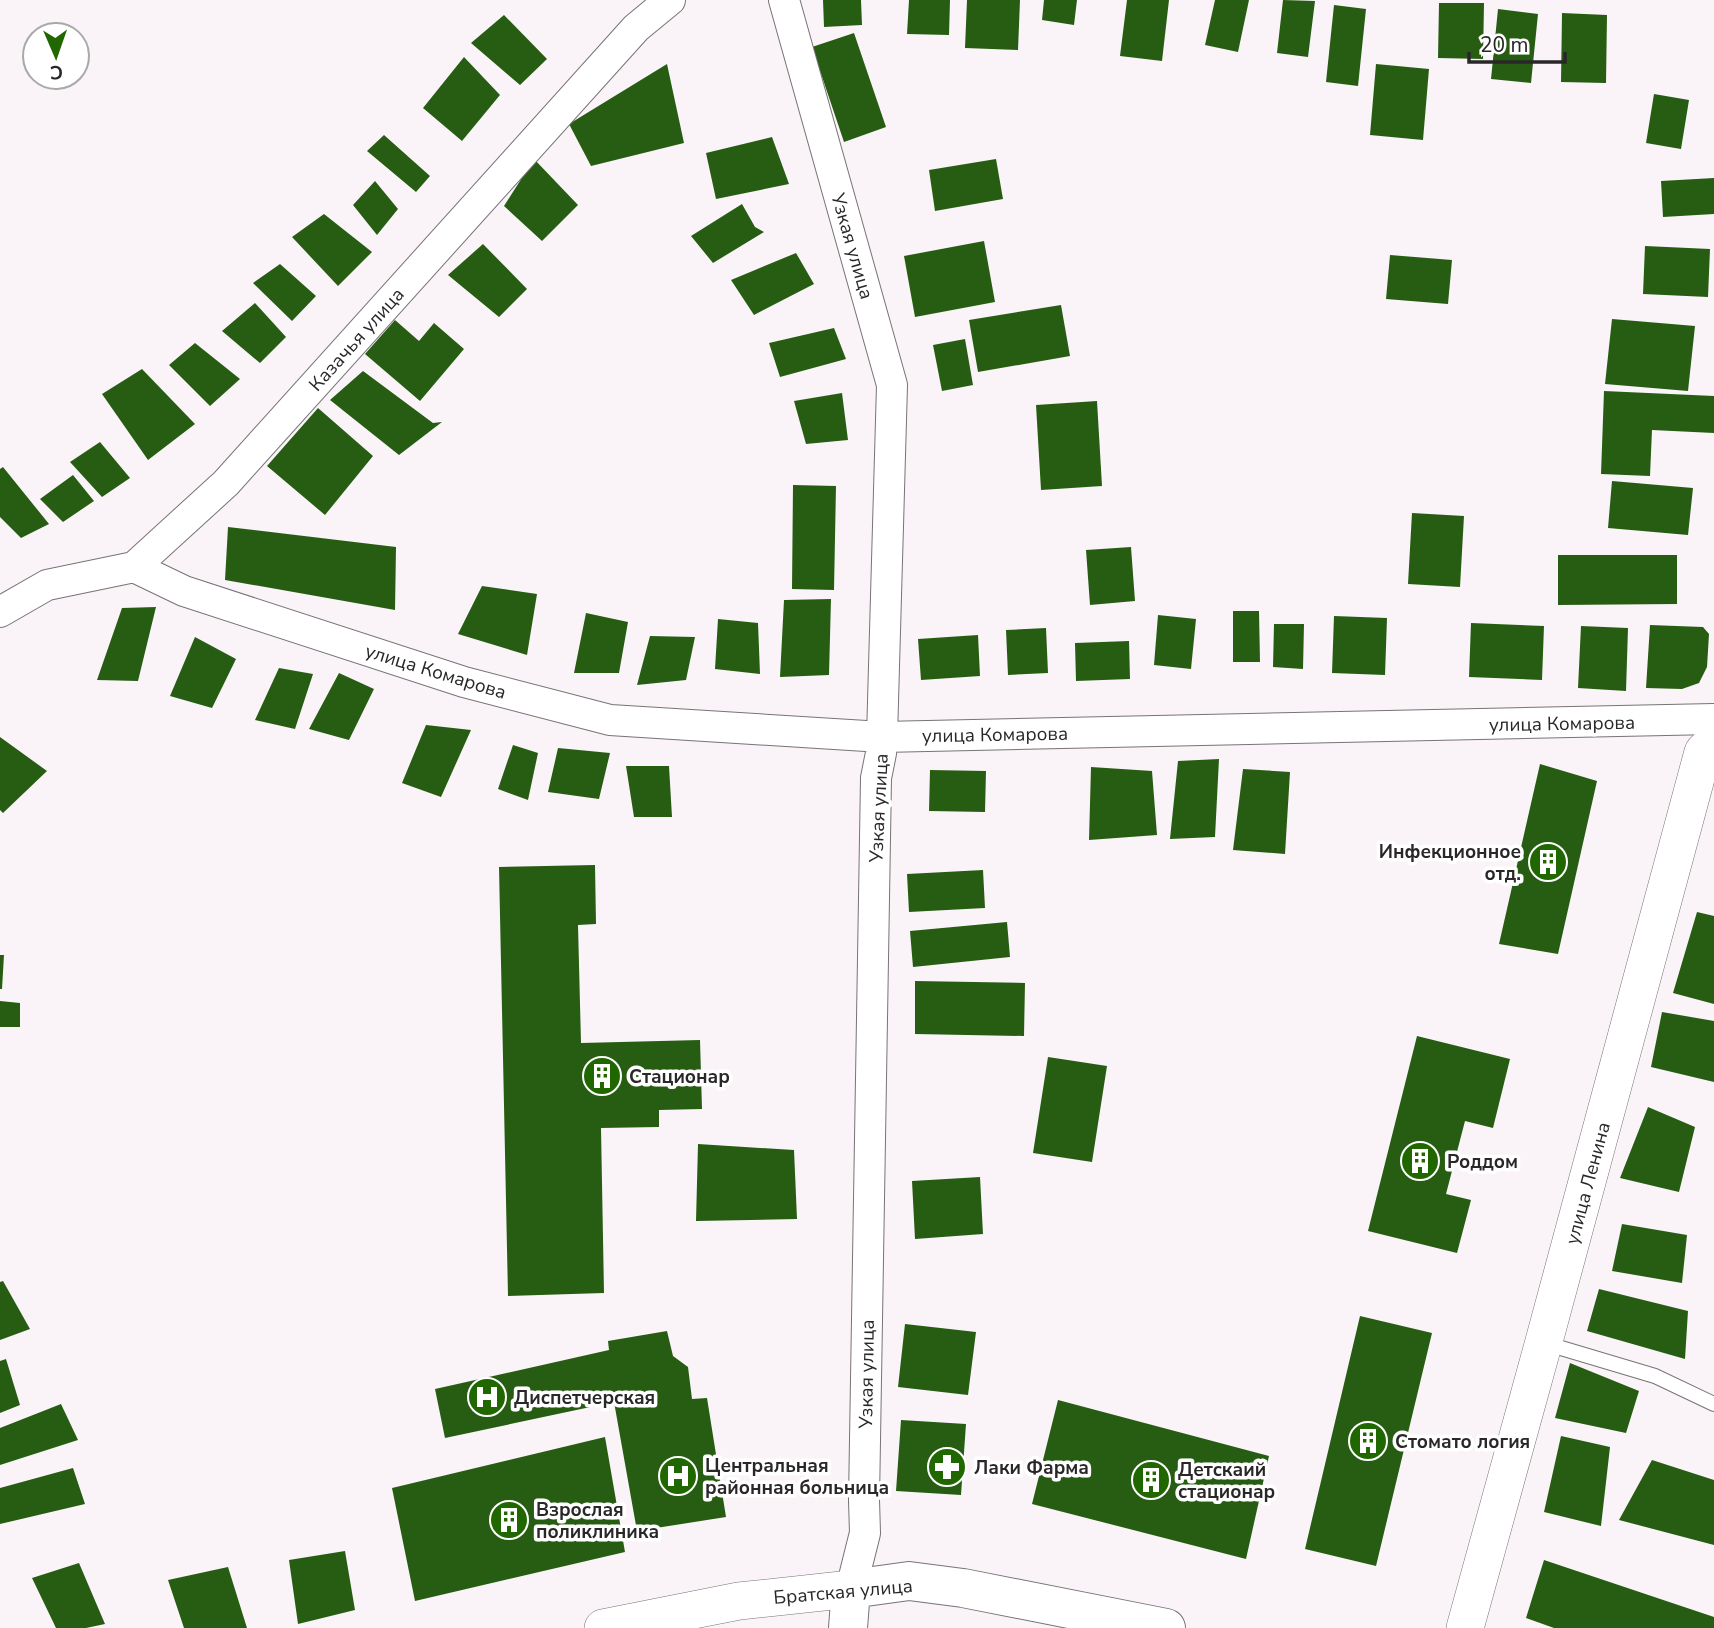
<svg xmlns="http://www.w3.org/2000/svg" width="1714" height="1628" font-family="'Nunito Sans',sans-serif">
  <rect width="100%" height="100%" fill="#faf4f8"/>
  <path fill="#275d13" d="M823,0H861L862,25L824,27Z
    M909,0H950L949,35L907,34Z
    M967,0H1020L1018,50L965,48Z
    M1044,0H1077L1074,25L1042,20Z
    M1127,0H1169L1162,61L1120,56Z
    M1215,0H1249L1238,52L1205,45Z
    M1283,0L1315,1L1308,57L1277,53Z
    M1439,3H1484L1483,59L1438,58Z
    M1334,5L1366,9L1358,86L1326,82Z
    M1498,9L1538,14L1531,83L1491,79Z
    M1562,13L1607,15L1606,83L1561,82Z
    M504,15L547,59L520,85L471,43Z
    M854,33L886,127L844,142L812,47Z
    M464,57L500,95L462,141L423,108Z
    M667,64L684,143L591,166L569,124Z
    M1376,64L1429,69L1423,140L1370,135Z
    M1654,94L1689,100L1681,149L1646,143Z
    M384,135L430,176L416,192L367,151Z
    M772,137L789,184L716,199L706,153Z
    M534,159L578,205L542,241L504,206Z
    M996,159L1003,199L935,211L929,170Z
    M1714,178V214L1663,217L1661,181Z
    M375,181L398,209L377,235L353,205Z
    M742,204L755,227L764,232L713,263L691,236Z
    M324,214L372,252L338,286L292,237Z
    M984,241L995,302L915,317L904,256Z
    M483,244L527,289L499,317L448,275Z
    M1645,246L1710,249L1708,297L1643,294Z
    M796,253L814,284L754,315L731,280Z
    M1390,255L1452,260L1448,304L1386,299Z
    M280,264L316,296L292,321L253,283Z
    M255,303L286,337L260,363L222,331Z
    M1061,305L1070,356L978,372L969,320Z
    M1612,319L1695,326L1688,391L1605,384Z
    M395,320L419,341L434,323L464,349L420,401L365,354Z
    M834,328L846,359L780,377L769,343Z
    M965,339L973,385L942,391L933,345Z
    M195,343L240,379L210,406L169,365Z
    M142,369L195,424L148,460L102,394Z
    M363,371L433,423L442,422L399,455L330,400Z
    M1604,391L1714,396V433L1652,430L1650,476L1601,474Z
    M842,393L848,440L806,444L794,401Z
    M1097,401L1102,486L1041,490L1036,405Z
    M318,408L373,456L325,515L267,466Z
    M100,442L130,478L102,497L70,462Z
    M3,467L49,524L21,538L0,517V469Z
    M73,475L94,501L63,522L40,499Z
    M1612,481L1693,488L1688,535L1608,528Z
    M793,485L836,486L834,590L792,589Z
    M1412,513L1464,516L1460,587L1408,584Z
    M228,527L396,547L395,610L225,580Z
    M1131,547L1135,601L1090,605L1086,550Z
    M1558,555H1677V604L1558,605Z
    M482,586L537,594L527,655L458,634Z
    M831,599L829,675L780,677L784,600Z
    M156,607L138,681L97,680L122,608Z
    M1233,611H1259L1260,662H1233Z
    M586,613L628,622L619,673H574Z
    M1158,615L1196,619L1191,669L1154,665Z
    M1334,616L1387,618L1385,675L1332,673Z
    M718,619L758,623L760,674L715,669Z
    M1471,623L1544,626L1542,680L1469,677Z
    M1274,624H1304L1303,669L1273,667Z
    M1650,625L1703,627L1709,634L1707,667L1699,683L1682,689L1646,688Z
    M1581,626L1628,628L1626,691L1578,688Z
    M1046,628L1048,673L1008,675L1006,630Z
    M978,635L980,676L921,680L918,639Z
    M650,636L695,637L686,680L637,685Z
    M195,637L236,659L212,708L170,696Z
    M1129,641L1130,679L1076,681L1075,643Z
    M279,668L313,674L295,729L255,720Z
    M339,673L374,689L349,740L309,729Z
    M426,725L471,730L441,797L402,783Z
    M0,737L47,771L3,813L0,810Z
    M513,745L538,753L528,800L498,789Z
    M558,748L610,753L599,799L548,792Z
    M1219,759L1215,837L1170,839L1178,761Z
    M1540,764L1597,781L1558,954L1499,944Z
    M626,766H669L672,817H634Z
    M1091,767L1152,771L1157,835L1089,840Z
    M1243,769L1290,772L1285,854L1233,850Z
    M930,770L986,771L985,812L929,811Z
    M595,865L596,924L578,925L581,1043L700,1040L702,1109L659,1110V1127L601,1128L604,1293L508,1296L499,867Z
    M983,870L985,908L909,912L907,874Z
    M1697,912L1714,916V1004L1673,993Z
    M1007,922L1010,957L913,967L910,931Z
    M0,955H4L2,989H0Z
    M915,981L1025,983L1024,1036L915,1034Z
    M0,1001L20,1003V1027H0Z
    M1662,1012L1714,1021V1082L1651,1067Z
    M1417,1036L1510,1059L1493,1128L1465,1121L1446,1194L1471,1200L1457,1253L1368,1231Z
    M1048,1057L1107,1066L1092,1162L1033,1153Z
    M1648,1107L1695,1127L1679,1192L1620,1178Z
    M698,1144L794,1150L797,1219L696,1221Z
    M980,1177L983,1234L915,1239L912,1181Z
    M1622,1224L1687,1235L1682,1283L1612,1271Z
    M3,1281L30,1329L0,1340V1282Z
    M1599,1289L1688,1311L1685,1359L1587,1331Z
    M1360,1316L1432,1333L1376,1566L1305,1549Z
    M905,1324L976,1332L968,1395L898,1387Z
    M667,1331L673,1356L688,1367L692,1399L707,1398L726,1517L637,1531L614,1402L445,1438L435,1389L609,1350L608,1341Z
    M6,1359L20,1405L0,1413V1361Z
    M1570,1363L1639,1391L1626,1433L1555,1418Z
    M1058,1400L1269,1456L1246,1559L1032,1504Z
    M61,1404L78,1440L0,1465V1428Z
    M901,1420L966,1424L961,1495L896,1491Z
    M1561,1436L1610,1447L1601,1526L1544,1512Z
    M605,1437L625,1552L415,1601L392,1488Z
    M1652,1460L1714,1480V1545L1619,1520Z
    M73,1468L85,1504L0,1524V1488Z
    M345,1551L355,1610L298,1624L289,1560Z
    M1544,1560L1714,1617V1628H1554L1526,1618Z
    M79,1563L105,1624L86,1628H56L32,1578Z
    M228,1567L247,1628H184L168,1580Z"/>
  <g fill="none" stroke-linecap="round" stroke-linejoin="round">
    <defs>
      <path id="service" d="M1544,1345L1561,1348L1655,1376L1714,1404"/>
      <path id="minor" d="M784,0L892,385L882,737L881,753L876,778L864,1500L865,1533L851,1589
        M134,567L184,591L464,682L610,720L882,737L1714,719
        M0,612L47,585L134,567L226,483L636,28L670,0"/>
      <path id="tertiary" d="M603,1628L739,1601L851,1589
        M1465,1628L1543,1345L1703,752L1714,741"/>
      <path id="secondary" d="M848,1628L851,1589L909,1581L963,1588L1166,1628"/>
    </defs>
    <use href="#service" stroke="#777376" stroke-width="16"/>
    <use href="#minor" stroke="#777376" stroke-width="32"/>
    <use href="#tertiary" stroke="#777376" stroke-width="38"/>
    <use href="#secondary" stroke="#777376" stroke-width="40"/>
    <use href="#service" stroke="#fff" stroke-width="14"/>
    <use href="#minor" stroke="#fff" stroke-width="30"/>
    <use href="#tertiary" stroke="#fff" stroke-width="37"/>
    <use href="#secondary" stroke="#fff" stroke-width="38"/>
  </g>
  <defs>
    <symbol id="building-disc" viewBox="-11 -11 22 22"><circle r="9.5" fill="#216700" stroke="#fff"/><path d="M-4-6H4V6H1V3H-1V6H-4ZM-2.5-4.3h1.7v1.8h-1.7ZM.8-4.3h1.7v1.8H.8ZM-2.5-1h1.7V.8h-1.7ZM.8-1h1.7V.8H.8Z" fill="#fff"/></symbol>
    <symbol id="hospital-disc" viewBox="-11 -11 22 22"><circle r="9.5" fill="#216700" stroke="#fff"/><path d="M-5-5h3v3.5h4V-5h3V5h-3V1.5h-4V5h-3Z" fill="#fff"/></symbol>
    <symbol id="pharmacy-disc" viewBox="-11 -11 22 22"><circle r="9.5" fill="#216700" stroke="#fff"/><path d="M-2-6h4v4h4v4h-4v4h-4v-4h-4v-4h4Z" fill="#fff"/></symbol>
  </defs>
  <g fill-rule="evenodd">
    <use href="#building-disc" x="1526" y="840" width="44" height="44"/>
    <use href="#building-disc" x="580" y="1054" width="44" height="44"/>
    <use href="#building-disc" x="1398" y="1139" width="44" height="44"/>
    <use href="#hospital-disc" x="465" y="1375" width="44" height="44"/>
    <use href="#building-disc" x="1346" y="1419" width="44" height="44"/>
    <use href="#pharmacy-disc" x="925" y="1445" width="44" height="44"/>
    <use href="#hospital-disc" x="656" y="1454" width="44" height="44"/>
    <use href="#building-disc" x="1129" y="1458" width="44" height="44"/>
    <use href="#building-disc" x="487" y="1498" width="44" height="44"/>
  </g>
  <g text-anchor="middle" stroke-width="7" stroke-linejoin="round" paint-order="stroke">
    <g font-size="19" fill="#292728" stroke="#fff">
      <text transform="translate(853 246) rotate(74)" y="7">Узкая улица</text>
      <text transform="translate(356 339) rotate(-48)" y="7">Казачья улица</text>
      <text transform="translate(436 671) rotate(17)" y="7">улица Комарова</text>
      <text transform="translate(1562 723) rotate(-1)" y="7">улица Комарова</text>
      <text transform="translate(995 734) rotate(-1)" y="7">улица Комарова</text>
      <text transform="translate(878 808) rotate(-87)" y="7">Узкая улица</text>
      <text transform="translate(1587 1183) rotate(-75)" y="7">улица Ленина</text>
      <text transform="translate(866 1374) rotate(-89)" y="7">Узкая улица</text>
      <text transform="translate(843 1591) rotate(-5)" y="7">Братская улица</text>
    </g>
    <g font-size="19" font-weight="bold" fill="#292728" stroke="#fff" text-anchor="start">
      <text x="1521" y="858" text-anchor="end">Инфекционное<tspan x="1521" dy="22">отд.</tspan></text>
      <text x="629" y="1083">Стационар</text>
      <text x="1447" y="1168">Роддом</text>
      <text x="514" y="1404">Диспетчерская</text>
      <text x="1395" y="1448">Стомато логия</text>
      <text x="705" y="1472">Центральная<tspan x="705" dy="22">районная больница</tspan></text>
      <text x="974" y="1474">Лаки Фарма</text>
      <text x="1178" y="1476">Детскаий<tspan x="1178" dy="22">стационар</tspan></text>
      <text x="536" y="1516">Взрослая<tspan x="536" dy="22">поликлиника</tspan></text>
    </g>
  </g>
  <g transform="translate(56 56) rotate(178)"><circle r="33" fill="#ffffff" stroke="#a9a9a9" stroke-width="2"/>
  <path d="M0-5L12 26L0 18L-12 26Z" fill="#216700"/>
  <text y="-10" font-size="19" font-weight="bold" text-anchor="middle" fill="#292728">С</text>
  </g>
  <path d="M1469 52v10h96v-10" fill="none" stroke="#292728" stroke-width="3.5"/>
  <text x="1480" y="52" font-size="21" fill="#292728" stroke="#ffffff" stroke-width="5" paint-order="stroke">20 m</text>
</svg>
